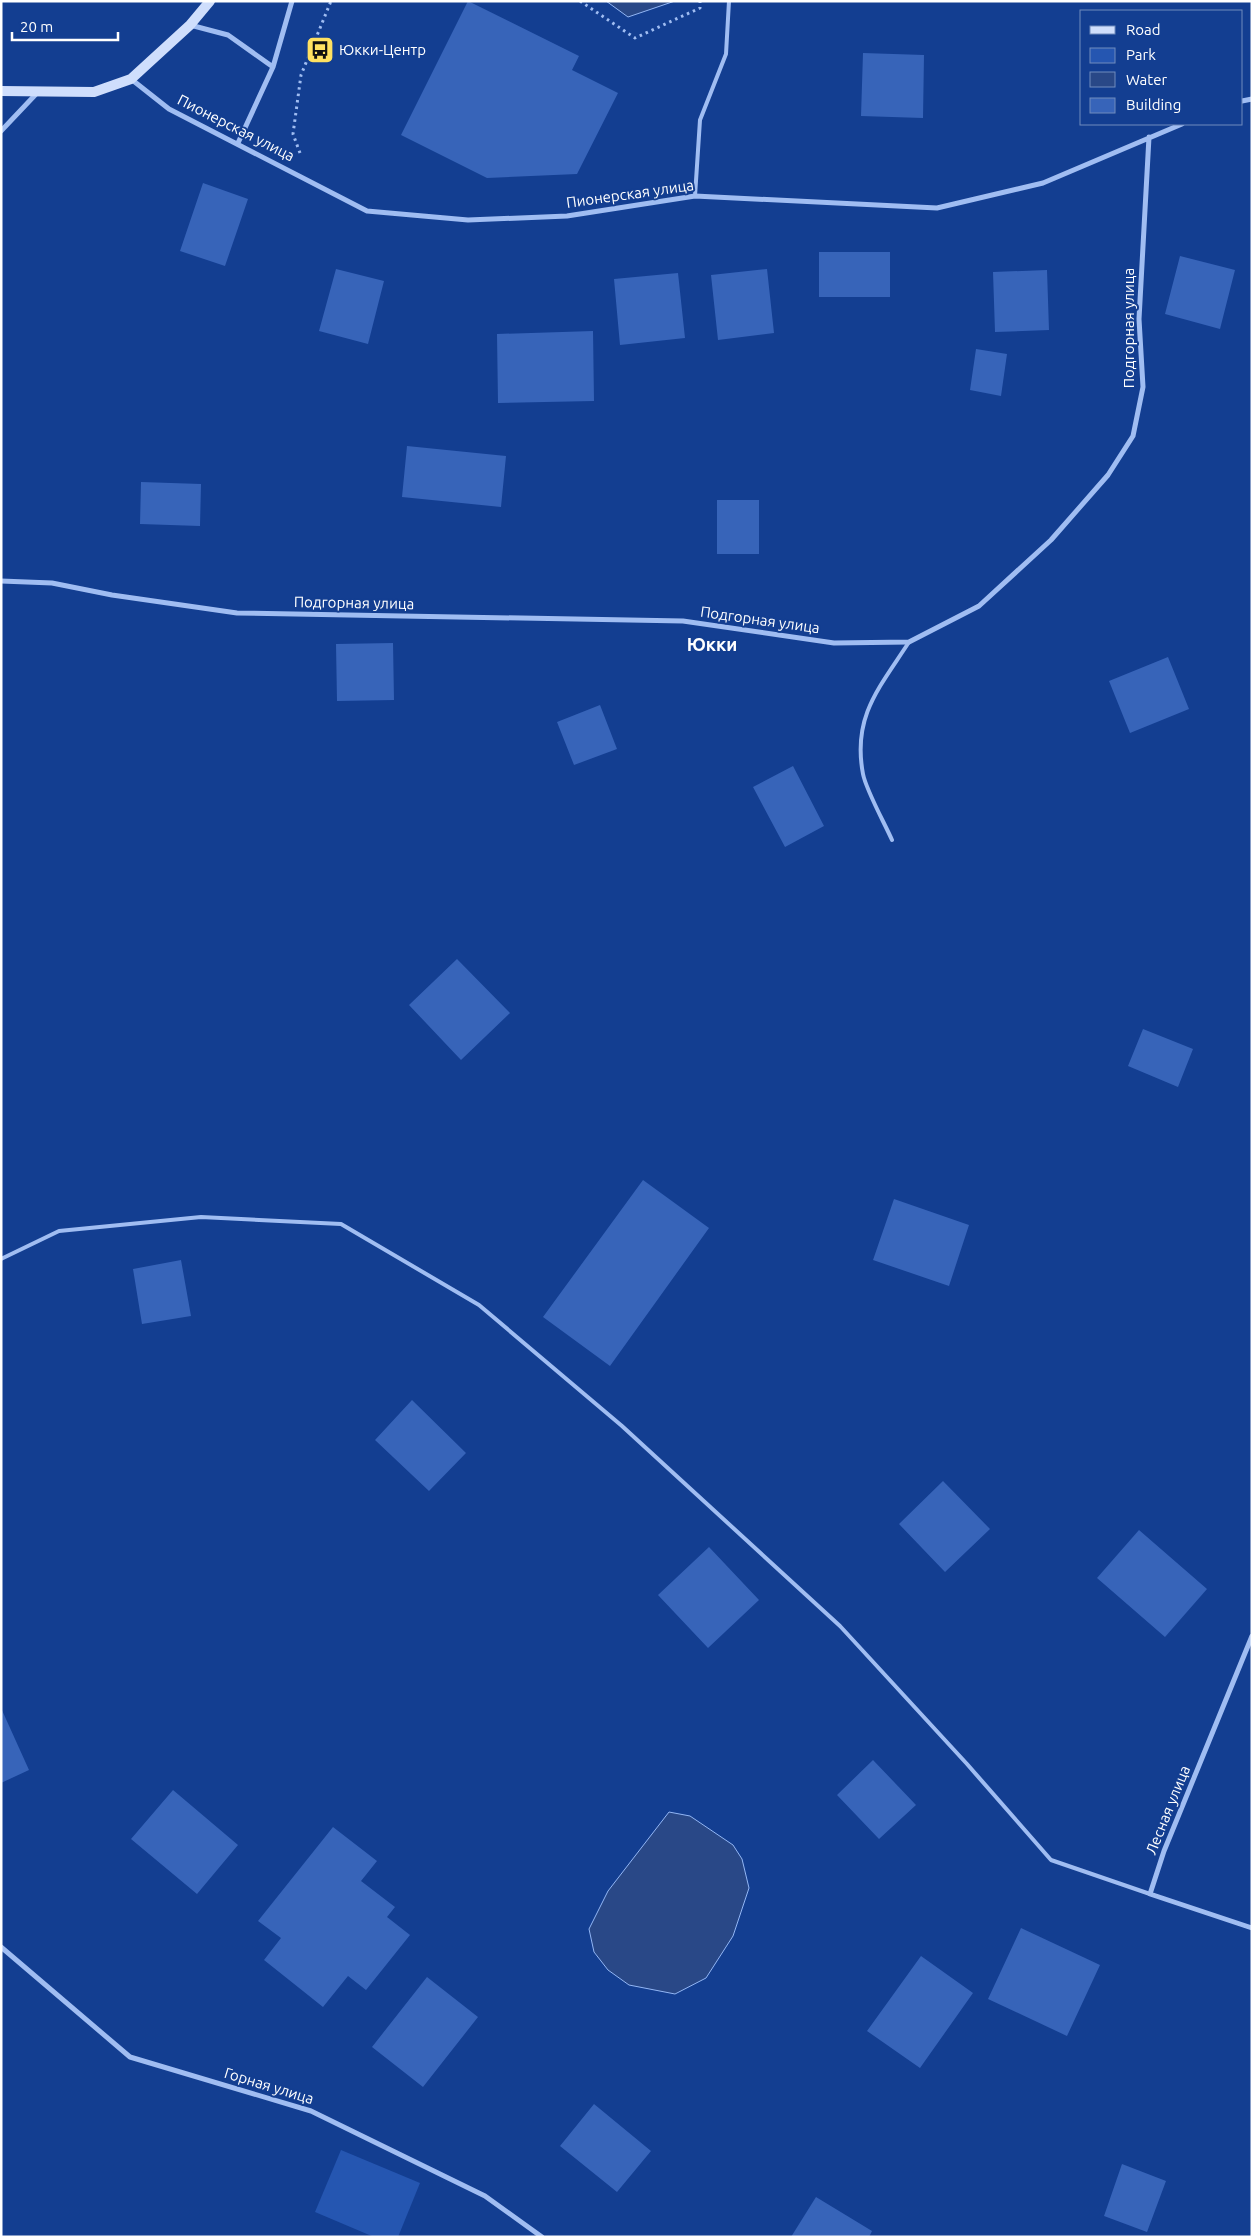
<svg xmlns="http://www.w3.org/2000/svg" width="1253" height="2238" font-family="Ubuntu,sans-serif">
  <rect width="100%" height="100%" fill="#133e91"/>
  <path fill="#2556b1" d="M341,2150L420,2183L398,2237H374L315,2212Z"/>
  <path fill="#294887" stroke="#92b6f5" d="M606,1H675L628,17Z
    M669,1812L690,1816L733,1845L742,1859L749,1888L733,1936L706,1978L675,1994L629,1985L608,1970L594,1952L589,1929L608,1891Z"/>
  <path fill="#3764b9" d="M468,1L579,56L572,70L618,93L577,174L487,178L401,135Z
    M863,53L924,55L923,118L861,116Z
    M203,183L248,199L225,266L180,251Z
    M819,252H890V297H819Z
    M1180,256L1235,270L1220,329L1165,314Z
    M336,269L384,281L368,344L319,331Z
    M767,269L774,333L718,340L711,275Z
    M1047,270L1049,330L995,332L993,272Z
    M678,273L685,338L620,345L614,279Z
    M593,331L594,401L498,403L497,334Z
    M976,349L1007,354L1001,396L970,390Z
    M407,446L506,456L501,507L402,497Z
    M141,482L201,484L200,526L140,524Z
    M717,500H759V554H717Z
    M393,643L394,700L337,701L336,644Z
    M1168,657L1189,709L1130,733L1109,681Z
    M600,705L617,749L574,765L557,722Z
    M793,766L824,826L785,847L753,787Z
    M457,959L510,1013L461,1060L409,1005Z
    M1143,1029L1193,1049L1178,1087L1128,1066Z
    M643,1180L709,1228L610,1366L543,1317Z
    M894,1199L969,1225L949,1286L873,1260Z
    M181,1260L191,1316L142,1324L133,1269Z
    M412,1400L466,1453L429,1491L375,1440Z
    M943,1481L990,1529L945,1572L899,1524Z
    M1139,1530L1207,1589L1165,1637L1097,1578Z
    M709,1547L759,1600L708,1648L658,1595Z
    M1,1708L29,1770L1,1783Z
    M873,1760L916,1805L879,1839L837,1795Z
    M173,1790L238,1845L197,1894L131,1839Z
    M333,1827L377,1861L361,1881L395,1907L387,1917L410,1935L366,1990L348,1976L323,2007L264,1960L281,1938L258,1921Z
    M1021,1928L1100,1965L1067,2036L988,1999Z
    M921,1956L973,1993L920,2068L867,2031Z
    M427,1977L478,2017L423,2087L372,2047Z
    M594,2104L651,2151L617,2192L560,2146Z
    M1122,2164L1166,2181L1147,2232L1104,2216Z
    M816,2197L872,2231L869,2237H791Z"/>
  <g fill="none" stroke-linecap="round" stroke-linejoin="round">
    <path stroke="#a0bdf2" stroke-width="3" stroke-dasharray="2.5 4" stroke-linecap="butt" d="M580,1L635,38L700,8V1
      M300,153L293,134L301,75L331,1"/>
    <path stroke="#a0bdf2" stroke-width="4" d="M695,196L700,120L726,54L729,1
      M892,840C885,824 866,790 863,774C852,716 880,687 909,642
      M1,1259L59,1231L201,1217L341,1224L479,1305L622,1426L840,1626L967,1764L1051,1860L1150,1894"/>
    <path stroke="#a0bdf2" stroke-width="5" d="M190,25L228,35L273,67
      M131,79L169,109L367,211L468,220L567,216L695,196L937,208L1043,183L1182,124
      M1242,101L1252,99
      M1,131L37,93
      M238,143L273,67L292,1
      M1,581L52,583L112,595L237,613L683,621L834,643L909,642L979,606L1051,540L1108,475L1133,436L1143,387L1139,319L1149,137
      M1252,1636L1164,1851L1150,1894L1252,1928
      M1,1947L130,2057L311,2111L485,2196L542,2237"/>
    <path stroke="#cfdefc" stroke-width="10" d="M1,91L94,92L131,79L190,25L210,1"/>
  </g>
  <defs>
    <symbol id="bus-square" viewBox="-11 -11 22 22"><rect x="-9" y="-9" width="18" height="18" rx="4" fill="#ffe161" stroke="#133e91"/><path d="M-5-6H5V4H4V6H2V4H-2V6H-4V4H-5ZM-3.5-4V0h7V-4ZM-3.5 1.2v1.5H-2V1.2ZM2 1.2v1.5H3.5V1.2Z" fill="#111"/></symbol>
  </defs>
  <g fill-rule="evenodd">
    <use href="#bus-square" x="304" y="34" width="32" height="32"/>
  </g>
  <g text-anchor="middle" stroke-width="4" stroke-linejoin="round" paint-order="stroke">
    <g font-size="15" fill="#fff" stroke="#133e91" text-anchor="start">
      <text x="339" y="55">Юкки-Центр</text>
    </g>
    <g font-size="15" fill="#fff" stroke="#133e91">
      <text transform="translate(236 128) rotate(27)" y="5">Пионерская улица</text>
      <text transform="translate(630 194) rotate(-8)" y="5">Пионерская улица</text>
      <text transform="translate(1129 328) rotate(-90)" y="5">Подгорная улица</text>
      <text transform="translate(354 603) rotate(1)" y="5">Подгорная улица</text>
      <text transform="translate(760 620) rotate(8)" y="5">Подгорная улица</text>
      <text transform="translate(1168 1810) rotate(-68)" y="5">Лесная улица</text>
      <text transform="translate(269 2086) rotate(17)" y="5">Горная улица</text>
    </g>
    <g font-size="18" font-weight="bold" fill="#fff" stroke="#133e91">
      <text x="712" y="651">Юкки</text>
    </g>
  </g>
  <rect width="1253" height="2238" fill="none" stroke="#ffffff" stroke-width="5"/>
  <rect x="1080" y="10" width="162" height="115" fill="#133e91" stroke="#718bbd"/>
  <rect x="1090" y="26" width="25" height="8" fill="#cfdefc" stroke="#718bbd"/>
  <text x="1126" y="35" font-size="15" fill="#ffffff">Road</text>
  <rect x="1090" y="48" width="25" height="15" fill="#2556b1" stroke="#718bbd"/>
  <text x="1126" y="60" font-size="15" fill="#ffffff">Park</text>
  <rect x="1090" y="72" width="25" height="15" fill="#294887" stroke="#718bbd"/>
  <text x="1126" y="85" font-size="15" fill="#ffffff">Water</text>
  <rect x="1090" y="98" width="25" height="15" fill="#3764b9" stroke="#718bbd"/>
  <text x="1126" y="110" font-size="15" fill="#ffffff">Building</text>
  <path d="M12 32v8h106v-8" fill="none" stroke="#ffffff" stroke-width="2.5"/>
  <text x="20" y="32" font-size="15" fill="#ffffff" stroke="#133e91" stroke-width="4" paint-order="stroke">20 m</text>
</svg>
